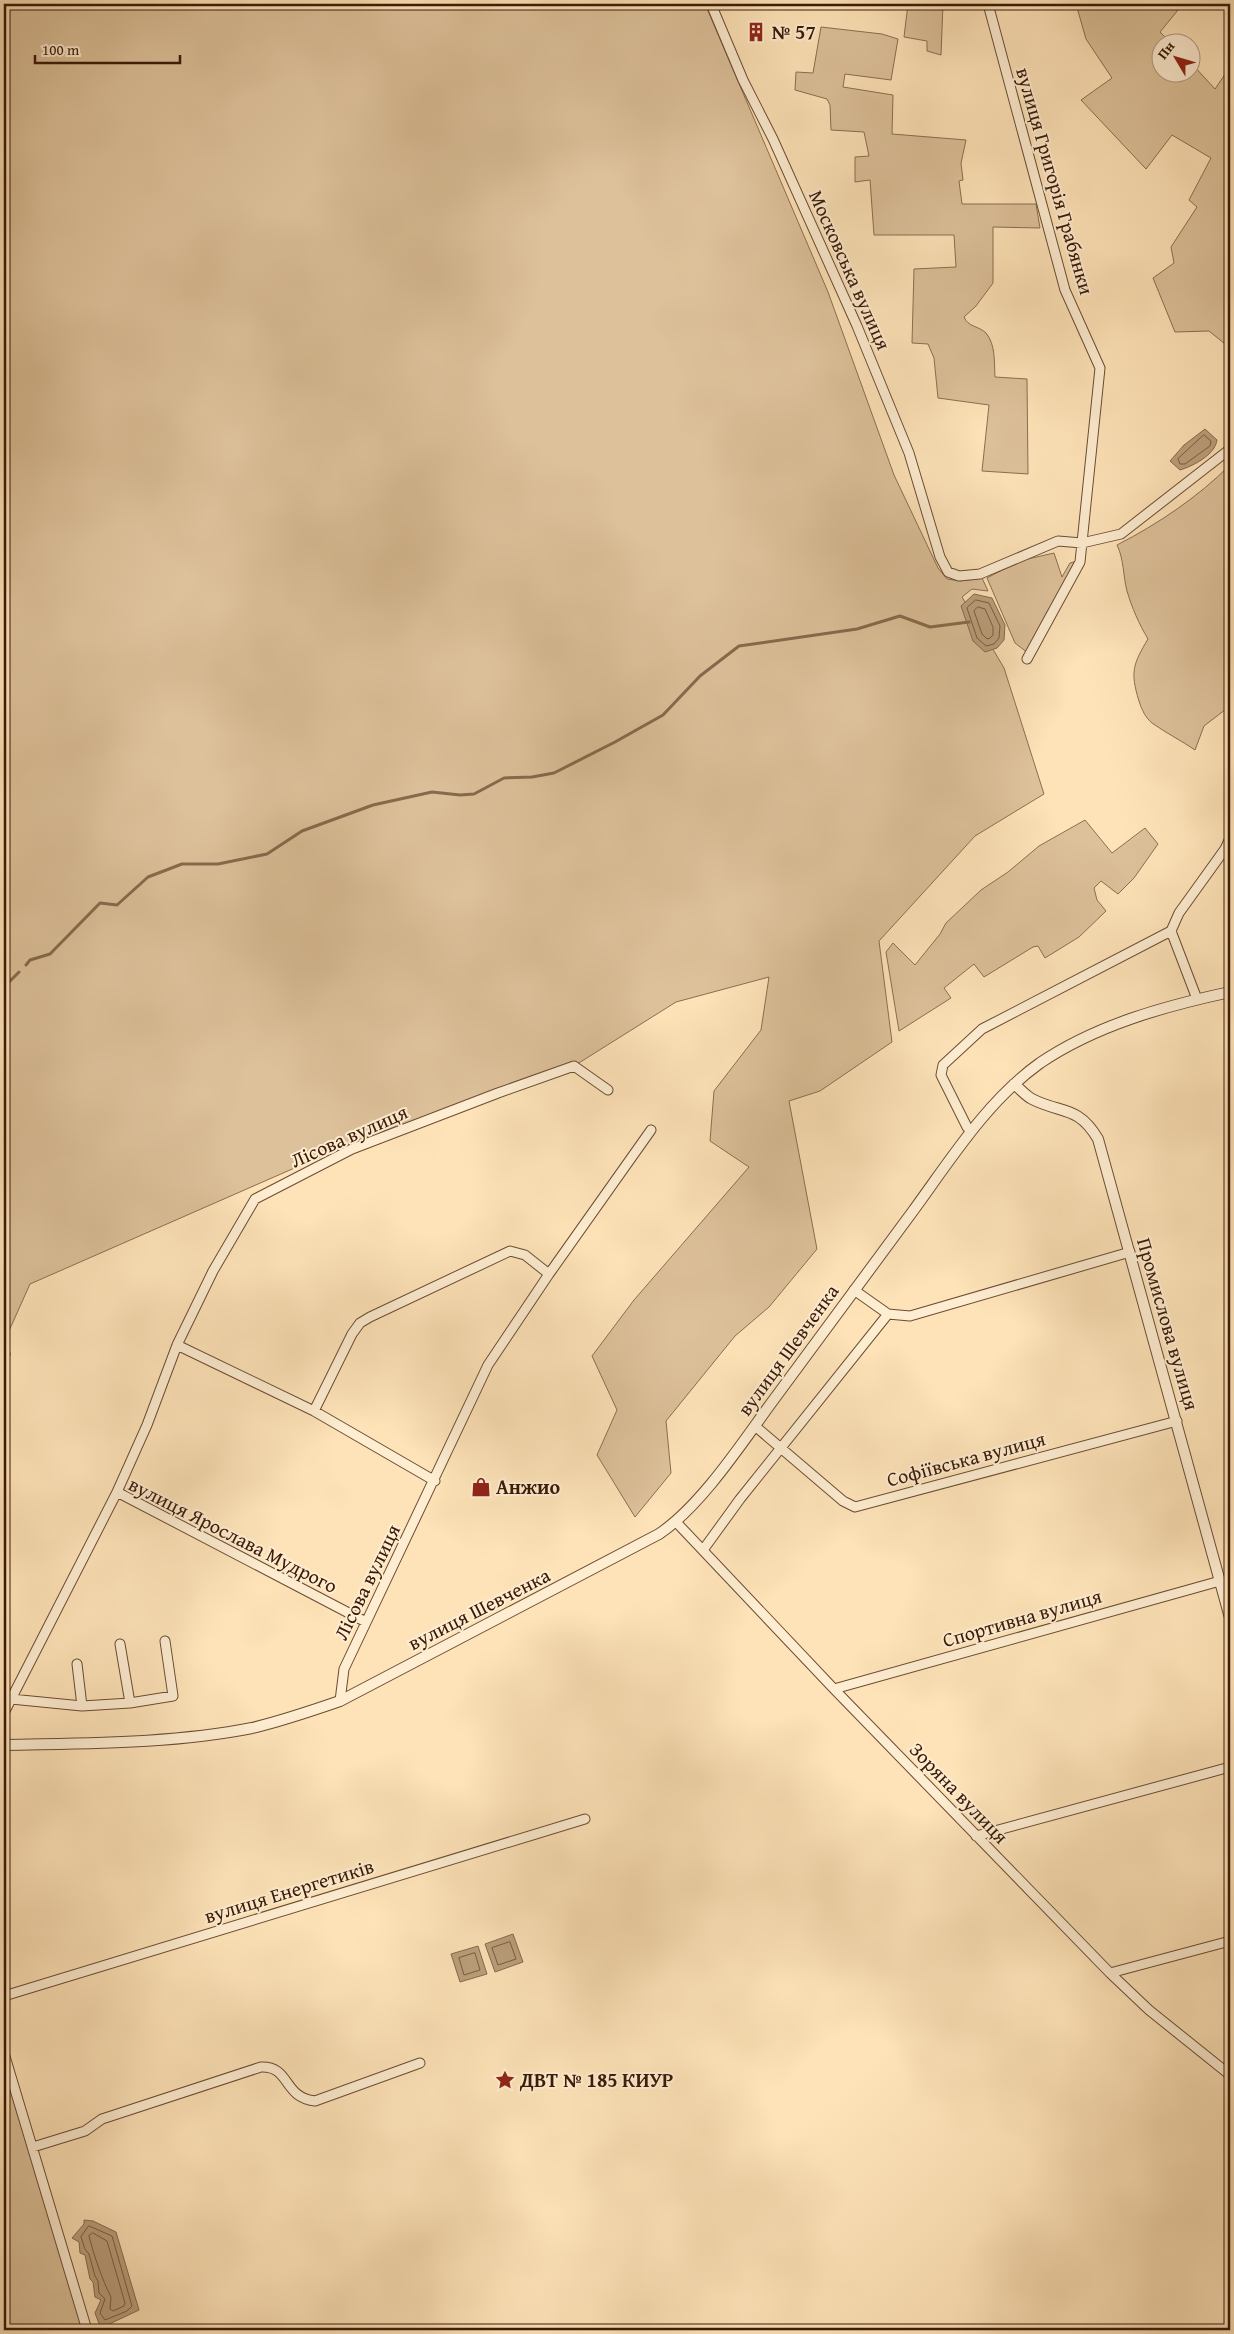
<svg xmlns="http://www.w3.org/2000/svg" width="1234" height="2334" font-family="'Gentium Book Plus',serif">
  <rect width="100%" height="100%" fill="#fee3b8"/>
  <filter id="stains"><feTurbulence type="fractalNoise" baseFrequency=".004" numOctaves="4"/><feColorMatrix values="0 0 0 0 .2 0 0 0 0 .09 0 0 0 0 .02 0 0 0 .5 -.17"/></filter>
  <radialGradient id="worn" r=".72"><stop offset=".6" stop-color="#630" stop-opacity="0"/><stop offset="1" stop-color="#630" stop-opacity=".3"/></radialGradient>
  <path fill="#ddc19a" stroke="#8c6e50" d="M4,4H705L828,292L894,475L938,568L947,579L960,581L982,578L988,591L972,589L962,597L1004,668L1044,794L975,836L879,941L892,1042L820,1091L789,1101L817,1249L769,1307L735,1336L666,1421L671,1473L635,1517L597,1455L617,1410L592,1356L634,1300L749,1167L710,1141L714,1091L761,1030L769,977L676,1002L574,1066L363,1138L30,1284L4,1342Z
    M908,4H943L941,55L927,51V41L904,37Z
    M1076,4H1183L1160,32L1170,42H1162V72H1192V64L1215,89L1230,67V348L1209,331L1175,332L1153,278L1174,263L1171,247L1197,207L1189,200L1211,158L1172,135L1146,169L1081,100L1112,78L1086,39Z
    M821,27L882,34L898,39L891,80L845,74L843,87L893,95L892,134L966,140L961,163L963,180L959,181L962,204H1036L1040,228L993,227V283L976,306L964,317C968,327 979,326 986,333C996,345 994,363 995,377L1027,379L1028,474L982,471L989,405L938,398L934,358L928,344L912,343L914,269L956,267L954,235H874L870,180L855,182V157L869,156L864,132L831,130L830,105L827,99L795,90L796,72L813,73Z
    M1230,465V706L1204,726L1195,750C1182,741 1166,733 1152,723C1145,717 1142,710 1139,701C1130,672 1133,664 1148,639C1139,624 1132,608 1127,591C1123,576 1124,559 1117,545C1158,524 1198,497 1230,465Z
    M1054,553L1062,577L1070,563L1077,561L1028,653L1015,643L987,578L1019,561Z
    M1085,820L1112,853L1145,828L1158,844L1134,878L1118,894L1101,881L1094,888L1097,900L1106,911L1079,937L1045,958L1038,946L1033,947L984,977L974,964L944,988L951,998L899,1031L886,952L893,943L915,965L940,934L946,923L981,890L1008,872L1039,846Z
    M4,2053L83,2317L82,2330H4Z"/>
  <path fill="#bb9f7c" stroke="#876a4d" d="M1205,429L1217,440C1215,455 1193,466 1180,470L1170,461L1184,445Z
    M974,594L992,598L1005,625L1004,640L997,648L985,652L973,641L961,606Z
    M513,1934L523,1962L495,1972L485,1944Z
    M478,1946L487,1974L460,1982L451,1954Z
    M84,2220L93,2221L116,2232L139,2310L105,2326H100L95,2313L101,2300L95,2297L93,2282L90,2279L85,2255L80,2253L79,2242L72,2238L84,2224Z"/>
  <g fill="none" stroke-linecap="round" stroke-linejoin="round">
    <path stroke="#7a5c42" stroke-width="1" d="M1204,435L1211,441L1210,446L1185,464H1180L1178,459Z
      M976,600L989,603L1000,626L999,638L994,644L986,646L977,638L967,608Z
      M978,607L985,609L993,627V635L990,638L987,639L982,634L974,611Z
      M510,1942L516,1959L498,1965L492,1948Z
      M475,1953L480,1970L464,1975L459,1958Z
      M89,2226L112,2236L132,2306L127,2311L105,2320L100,2313L105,2299L99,2293L98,2281L95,2276L89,2254L85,2249L81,2237Z
      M93,2233L107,2241L125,2303L124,2306L113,2311L110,2309L111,2297C102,2279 94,2256 89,2236Z"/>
    <path stroke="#876a4d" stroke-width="3" d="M26,965L30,960L50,954L100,903L117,905L148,877L182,864H218L267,854L302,831L373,805L432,792L460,795L474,794L504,778L532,777L554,773L615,742L663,715L700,676L739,646L857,629L900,616L930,627L969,622
      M9,982L19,972"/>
    <defs>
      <path id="minor" d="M711,4L743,80L773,139L857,326L909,453L940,557L948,572L959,576L980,574L1058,541L1082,543L1121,534L1230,449
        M988,4L1065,290L1100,368L1080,562L1027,659
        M1171,931L1197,999
        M971,1131L967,1127L941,1075L943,1065L982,1029L1171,931L1179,913L1225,849L1230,838
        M854,1290L888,1314L910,1316L1130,1252
        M177,1345L314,1411L435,1481
        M4,1357L5,1354
        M314,1411L352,1334L360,1323L370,1317L510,1251L525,1255L549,1274
        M755,1426L843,1501L855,1507L1177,1421
        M117,1492L366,1622
        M676,1522L834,1689L1110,1973L1149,2010L1230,2075
        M703,1550L740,1499L888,1314
        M120,1644L130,1703
        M77,1664L82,1706
        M834,1689L1220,1581
        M11,1699L82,1706L130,1703L173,1696L165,1641
        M340,1701L344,1669L488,1365L549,1274L651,1130
        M4,1713L117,1492L147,1425L177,1345L213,1271L255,1199L352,1149L498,1093L574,1066L608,1090
        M976,1836L1230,1767
        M1110,1973L1230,1941
        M4,1996L585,1819
        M4,2053L87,2330
        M33,2147L85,2131L102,2119L261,2067C291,2066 282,2097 315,2101L420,2063"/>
      <path id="tertiary" d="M1014,1084C1020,1089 1026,1096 1032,1099C1061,1114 1078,1105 1098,1139L1230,1618
        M4,1745C86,1743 171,1744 252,1728C282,1721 311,1711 340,1701L659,1534C701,1506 742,1443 772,1402C819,1338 866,1274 913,1211C951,1159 987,1101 1040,1063C1096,1025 1165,1006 1230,992"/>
    </defs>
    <use href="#minor" stroke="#6b4c33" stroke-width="11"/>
    <use href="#tertiary" stroke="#6b4c33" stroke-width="12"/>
    <use href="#minor" stroke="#feedd1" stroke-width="9"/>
    <use href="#tertiary" stroke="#feedd1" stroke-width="10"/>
  </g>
  <defs>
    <symbol id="building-bare" viewBox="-9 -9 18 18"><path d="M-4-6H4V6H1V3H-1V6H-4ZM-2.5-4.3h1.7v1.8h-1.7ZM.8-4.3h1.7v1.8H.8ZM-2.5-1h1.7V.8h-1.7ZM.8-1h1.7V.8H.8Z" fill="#8f2418" stroke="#feedd1" stroke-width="2.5" paint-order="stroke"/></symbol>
    <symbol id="shop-bare" viewBox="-9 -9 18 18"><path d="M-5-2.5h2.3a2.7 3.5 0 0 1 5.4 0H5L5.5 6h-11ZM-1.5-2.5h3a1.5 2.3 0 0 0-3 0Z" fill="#8f2418" stroke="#feedd1" stroke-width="2.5" paint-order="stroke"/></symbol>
    <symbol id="sight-bare" viewBox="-9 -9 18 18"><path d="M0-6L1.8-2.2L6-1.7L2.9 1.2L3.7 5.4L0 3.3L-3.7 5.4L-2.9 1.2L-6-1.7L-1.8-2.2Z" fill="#8f2418" stroke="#feedd1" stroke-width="2.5" paint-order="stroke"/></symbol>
  </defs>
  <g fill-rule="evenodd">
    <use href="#building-bare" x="742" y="18" width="28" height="28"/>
    <use href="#shop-bare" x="467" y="1473" width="28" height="28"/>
    <use href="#sight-bare" x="491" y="2066" width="28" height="28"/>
  </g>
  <g text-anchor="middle" stroke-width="4" stroke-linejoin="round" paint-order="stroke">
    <g font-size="20" font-weight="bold" fill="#3a1a07" stroke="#feedd1" text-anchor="start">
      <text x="771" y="39">№ 57</text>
      <text x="496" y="1494">Анжио</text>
      <text x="520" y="2087">ДВТ № 185 КИУР</text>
    </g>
    <g font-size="20" fill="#3a1a07" stroke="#feedd1">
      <text transform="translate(1055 181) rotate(74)" y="7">вулиця Григорія Грабянки</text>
      <text transform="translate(850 270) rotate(66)" y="7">Московська вулиця</text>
      <text transform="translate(349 1136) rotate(-24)" y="7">Лісова вулиця</text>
      <text transform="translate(1168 1324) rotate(74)" y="7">Промислова вулиця</text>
      <text transform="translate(788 1350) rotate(-54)" y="7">вулиця Шевченка</text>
      <text transform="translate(966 1459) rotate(-15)" y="7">Софіївська вулиця</text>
      <text transform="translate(233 1535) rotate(27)" y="7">вулиця Ярослава Мудрого</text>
      <text transform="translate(367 1582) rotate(-64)" y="7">Лісова вулиця</text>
      <text transform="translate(479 1609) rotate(-27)" y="7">вулиця Шевченка</text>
      <text transform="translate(1022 1618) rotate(-16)" y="7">Спортивна вулиця</text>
      <text transform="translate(959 1793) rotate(46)" y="7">Зоряна вулиця</text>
      <text transform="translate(289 1891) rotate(-17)" y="7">вулиця Енергетиків</text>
    </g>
  </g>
  <rect width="1234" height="2334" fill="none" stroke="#fee3b8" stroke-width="20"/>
  <rect x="5" y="5" width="1224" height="2324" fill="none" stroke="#3a1a07" stroke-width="2.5"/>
  <rect x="10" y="10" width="1214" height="2314" fill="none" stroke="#3a1a07"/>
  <g transform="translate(1176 58) rotate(308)"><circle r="24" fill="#feedd1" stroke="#b09980"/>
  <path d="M0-4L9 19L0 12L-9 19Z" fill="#8f2418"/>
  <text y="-8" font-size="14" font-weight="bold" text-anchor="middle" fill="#3a1a07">Пн</text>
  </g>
  <path d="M35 55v8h145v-8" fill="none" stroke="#3a1a07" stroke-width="2.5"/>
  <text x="42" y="55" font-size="15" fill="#3a1a07" stroke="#feedd1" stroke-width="4" paint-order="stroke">100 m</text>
  <rect width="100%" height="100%" filter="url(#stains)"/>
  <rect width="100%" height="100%" fill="url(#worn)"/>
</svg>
